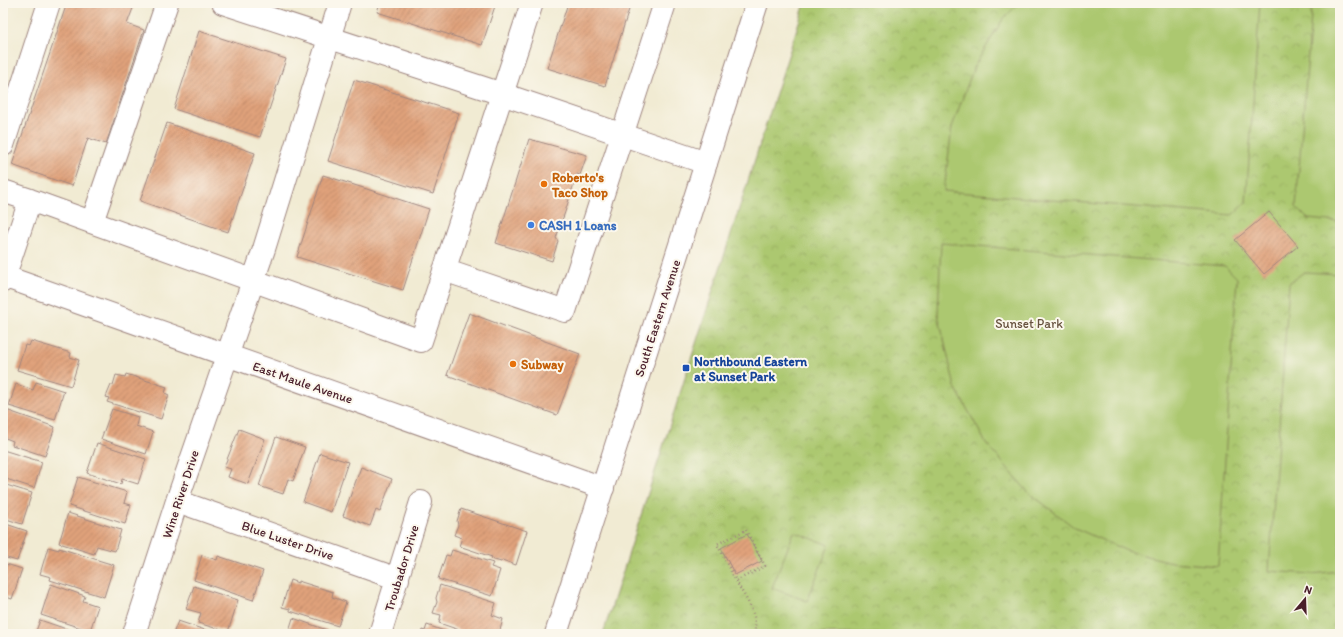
<svg xmlns="http://www.w3.org/2000/svg" width="1343" height="637" font-family="Itim,sans-serif">
  <defs>
    <pattern id="park-crowns" width="20" height="18" patternUnits="userSpaceOnUse"><rect width="20" height="18" fill="#acc86f"/><path d="M2 6a3 3 0 1 1 6 0M12 15a3 3 0 1 1 6 0" fill="none" stroke="#96ab60"/></pattern>
    <pattern id="building-hatch" width="6" height="6" patternUnits="userSpaceOnUse"><rect width="6" height="6" fill="#e0a27b"/><path d="M-1 1l2-2M0 6l6-6M5 7l2-2" fill="none" stroke="#b88365"/></pattern>
  </defs>
  <rect width="100%" height="100%" fill="#fbf7ec"/>
  <filter id="ink" filterUnits="userSpaceOnUse"><feTurbulence type="fractalNoise" baseFrequency=".025" numOctaves="2"/><feDisplacementMap in="SourceGraphic" scale="8" xChannelSelector="R" yChannelSelector="G"/><feConvolveMatrix kernelMatrix="1 2 1 2 8 2 1 2 1" color-interpolation-filters="sRGB"/></filter>
  <filter id="wash" filterUnits="userSpaceOnUse"><feTurbulence type="fractalNoise" baseFrequency=".012" numOctaves="4" result="noise"/><feDisplacementMap in="SourceGraphic" scale="16" xChannelSelector="R" yChannelSelector="G"/><feGaussianBlur stdDeviation="0.9" result="paint"/><feColorMatrix in="noise" values="0 0 0 0 0 0 0 0 0 0 0 0 0 0 0 0 0 1.4 0 .05"/><feComposite in="paint" operator="in"/></filter>
  <g filter="url(#wash)">
    <rect width="100%" height="100%" fill="#f1ebd3"/>
    <path fill="url(#park-crowns)" stroke="#7b744d" d="M805,3H1340V634H603Z"/>
    <path fill="#acc86f" stroke="#7b744d" d="M1019,3H1260L1246,202L1232,215L944,191L952,127L974,67L1003,19Z
      M1312,3H1340V222L1308,219L1296,207Z
      M941,243L1225,266L1237,278L1218,566L1172,562L1127,551L1075,528L1028,492L986,443L955,387L938,314Z
      M1304,272L1340,274V571L1311,574L1269,571L1289,283Z
      M794,532L829,545L807,601L772,588Z"/>
    <g id="blocks">
      <path fill="url(#building-hatch)" d="M67,3H135L127,24L144,30L106,144L88,138L72,186L12,165Z
        M380,3H496L482,45L377,12Z
        M568,3H631L605,86L547,68Z
        M199,31L286,59L260,137L174,109Z
        M354,80L459,113L433,194L328,161Z
        M167,123L255,153L228,232L140,201Z
        M529,139L587,155L580,175L577,174L565,212L556,238L558,241L552,261L496,243Z
        M323,175L429,209L403,290L297,257Z
        M1269,212L1298,246L1264,274L1235,240Z
        M469,313L580,354L557,415L447,375Z
        M31,341L71,353L70,357L79,360L71,386L17,370L25,345L29,346Z
        M126,374L167,387L165,393L169,395L161,419L107,402L109,398L106,397L111,385H113L116,375L125,377Z
        M36,382L64,391L55,420L9,406L16,384L33,390Z
        M112,409L138,417L136,426L153,432L146,454L101,439Z
        M6,410L55,427L45,456L12,445L13,441L3,437V418Z
        M239,429L265,439L248,484L228,477L231,469L224,467Z
        M276,437L305,447L293,481L288,479L283,494L259,486Z
        M97,443L146,459L138,484L122,479L121,484L87,473Z
        M3,450L42,462L34,488L3,478Z
        M320,453L348,462L331,512L303,502Z
        M361,467L392,479L380,512L376,510L370,526L343,516Z
        M78,477L127,492L124,503L131,505L125,524L69,506Z
        M3,484L32,493L22,524L3,518Z
        M461,509L527,531L516,565L502,560L501,562L491,559L492,557L459,546L462,538L454,535L458,525L457,521Z
        M68,513L121,530L115,551L97,546L94,554L59,543Z
        M3,523L27,531L17,561L3,557Z
        M747,534L762,561L735,575L721,548Z
        M48,547L59,550V548L114,565L104,597L50,580L51,577L40,574Z
        M452,550L493,563L491,567L500,570L492,596L438,579L446,555L450,556Z
        M202,555L217,560L218,556L263,571L253,600L194,580Z
        M3,563L22,569L12,599L3,596Z
        M290,580L298,583V581L333,592L332,597L346,602L338,626L290,611V609L282,607Z
        M51,584L85,596L83,601L98,606L90,631L41,615Z
        M440,585L496,603L492,615L503,619L499,634H471L439,623L441,615L433,613L437,602L436,598Z
        M194,586L238,600L228,632L198,623L201,613L186,609Z
        M293,618L338,634H288Z
        M40,620L81,634H35Z
        M178,621L217,634H173Z
        M427,625L453,634H421L422,630L425,631Z"/>
    </g>
  </g>
  <g filter="url(#ink)">
    <use href="#blocks" fill-opacity="0" stroke="#9e857f" stroke-width="1"/>
    <g fill="none" stroke-linecap="round" stroke-linejoin="round">
      <defs>
        <path id="minor" d="M223,3L502,94L706,163
          M3,145L49,3
          M3,191L30,200
          M92,222L167,3
          M444,270L565,311L665,3
          M3,276L603,488
          M3,281L30,200L421,341L532,3
          M177,501L398,579
          M134,634L177,501L264,249L340,3
          M380,634L421,502"/>
        <path id="major" d="M556,634L757,3"/>
      </defs>
      <use href="#minor" stroke="#9e857f" stroke-width="24"/>
      <use href="#major" stroke="#9e857f" stroke-width="24"/>
      <path stroke="#9e857f" stroke-width="2.5" stroke-dasharray="1 3" stroke-linecap="butt" d="M746,530L765,566L736,581L717,544Z
        M736,581C745,598 759,614 754,634"/>
      <use href="#minor" stroke="#fff" stroke-width="22"/>
      <use href="#major" stroke="#fff" stroke-width="22"/>
    </g>
  </g>
  <g fill="#e8710a" stroke="#fbf7ec" stroke-width="1.5">
    <circle cx="544" cy="184" r="4"/>
    <circle cx="513" cy="364" r="4"/>
  </g>
  <circle fill="#3f7fe0" stroke="#fbf7ec" stroke-width="1.5" cx="531" cy="225" r="4"/>
  <rect fill="#1a4fb4" stroke="#fbf7ec" stroke-width="1.5" x="682" y="364" width="8" height="8" rx="2"/>
  <g text-anchor="middle" stroke-width="4" stroke-linejoin="round" paint-order="stroke">
    <g font-size="13" font-weight="bold" fill="#c56008" stroke="#fbf7ec" text-anchor="start">
      <text x="552" y="182">Roberto's<tspan x="552" dy="15">Taco Shop</tspan></text>
      <text x="521" y="369">Subway</text>
    </g>
    <g font-size="13" font-weight="bold" fill="#366cbe" stroke="#fbf7ec" text-anchor="start">
      <text x="539" y="230">CASH 1 Loans</text>
    </g>
    <g font-size="13" fill="#4a1f2b" stroke="#fbf7ec">
      <text transform="translate(657 318) rotate(-72)" y="5">South Eastern Avenue</text>
      <text transform="translate(303 382) rotate(19)" y="5">East Maule Avenue</text>
      <text transform="translate(180 494) rotate(-72)" y="5">Wine River Drive</text>
      <text transform="translate(288 540) rotate(19)" y="5">Blue Luster Drive</text>
      <text transform="translate(401 568) rotate(-73)" y="5">Troubador Drive</text>
    </g>
    <g font-size="13" fill="#67523f" stroke="#fbf7ec">
      <text x="1029" y="328">Sunset Park</text>
    </g>
    <g font-size="13" font-weight="bold" fill="#164399" stroke="#fbf7ec" text-anchor="start">
      <text x="694" y="366">Northbound Eastern<tspan x="694" dy="15">at Sunset Park</tspan></text>
    </g>
  </g>
  <rect width="1343" height="637" fill="none" stroke="#fbf7ec" stroke-width="16"/>
  <g transform="translate(1305 599) rotate(19)" stroke="#fbf7ec" stroke-width="3" paint-order="stroke">
  <path d="M0-3L7 15L0 10L-7 15Z" fill="#4a1f2b"/>
  <text y="-6" font-size="11" font-weight="bold" text-anchor="middle" fill="#4a1f2b">N</text>
  </g>
</svg>
